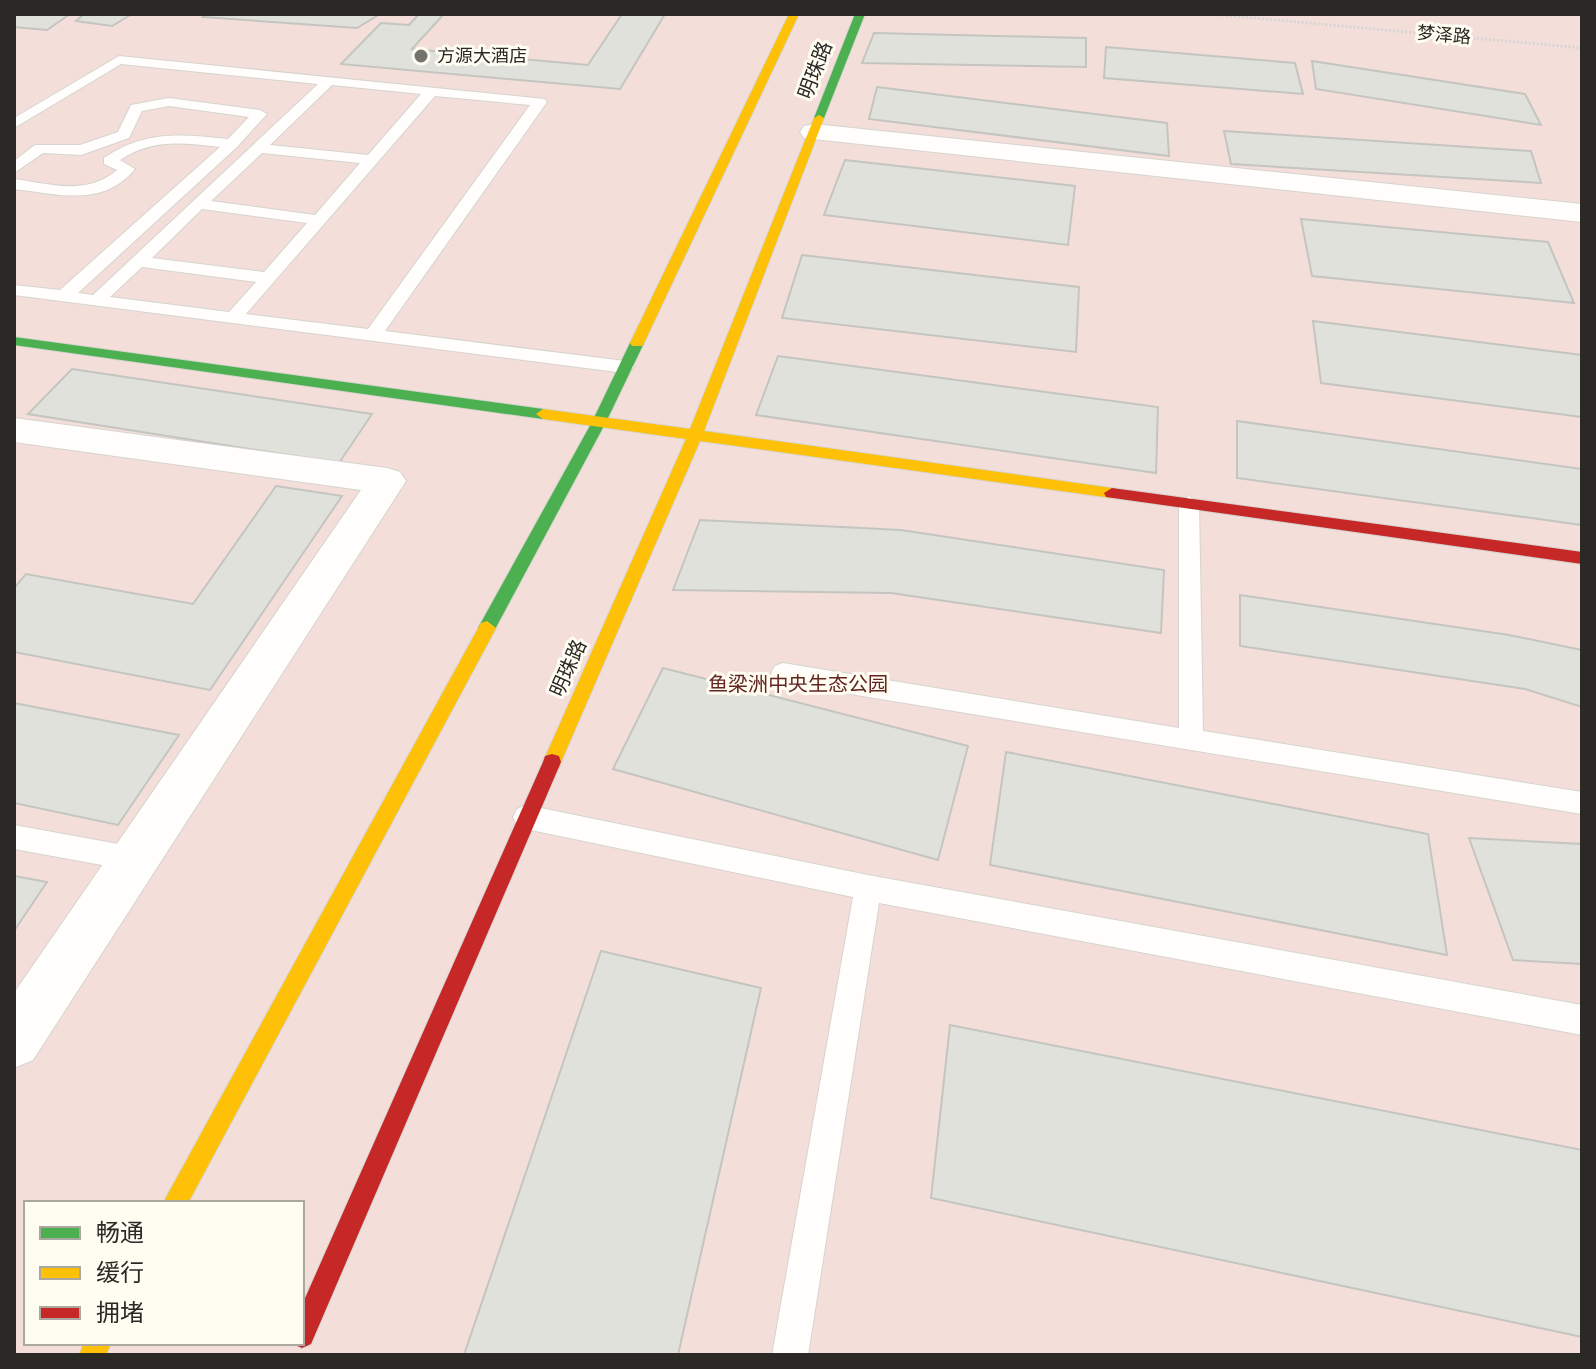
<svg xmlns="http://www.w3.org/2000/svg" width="1596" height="1369" font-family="'IBM Plex Sans','Noto Sans SC',sans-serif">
  <rect width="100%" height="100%" fill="#fcfaf4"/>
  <path fill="#f4ded9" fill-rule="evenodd" d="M14,14H1582V1355H14ZM26,1203H302V1343H26Z"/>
  <path fill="#e1e1dc" stroke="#c4c5c0" stroke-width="2" d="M14,14H70L47,30L14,27Z
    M84,14H132L112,26L76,21Z
    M206,14H380L357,28L203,17Z
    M419,14H444L412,49L588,65L622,14H665L620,89L341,64L381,23L409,25Z
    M874,33L1086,38V67L862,63Z
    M1106,47L1295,63L1303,94L1104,78Z
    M1312,61L1525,94L1541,125L1316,89Z
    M877,87L1167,123L1169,156L869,119Z
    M1224,131L1531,151L1541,183L1231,164Z
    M845,160L1075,186L1068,245L824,215Z
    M1301,219L1548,242L1574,303L1312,276Z
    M802,255L1079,287L1076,352L782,318Z
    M1313,321L1582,355V417L1321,383Z
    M778,356L1158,407L1156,473L756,415Z
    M72,369L372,414L339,463L28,414Z
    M1237,421L1582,469V525L1237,478Z
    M276,486L342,496L210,690L14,652V588L26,574L193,604Z
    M700,520L901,530L1164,570L1161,633L891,593L673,590Z
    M1240,595L1509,635L1582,650V707L1525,689L1240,646Z
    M663,668L968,746L938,860L613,769Z
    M14,703L179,735L118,825L14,803Z
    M1006,752L1428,834L1447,955L990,865Z
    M1469,838L1582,844V964L1513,960Z
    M14,876L47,882L14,931Z
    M601,951L761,988L678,1355H464Z
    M950,1025L1582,1150V1337L931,1198Z"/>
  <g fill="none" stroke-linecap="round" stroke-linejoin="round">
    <defs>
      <path id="lane" d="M119,56L545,99L547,102L385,331L625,361L634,367L625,373L14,295V285L60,290L220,147C183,143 153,138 120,160L135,169C102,208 59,194 14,189V179C51,184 87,196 117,170L104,164V158C145,130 181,134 228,139L249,117L169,106L142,111L129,138L81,155L43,153L14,173V161L35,145H80L118,132L131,105L169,98L260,110L267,114L237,147L78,293L93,295L318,84L121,64L14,128V118ZM332,85L421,94L368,155L270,145ZM435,96L530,105L368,329L246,314ZM262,153L360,163L315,215L211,201ZM202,209L307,223L264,272L152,258ZM142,267L256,282L229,312L110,297Z
        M1189,496L1199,503L1203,731L1582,792V814L783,683L775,680L771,673L775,666L783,663L1179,728V503Z
        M526,805L868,875L1582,1005V1035L879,903L808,1355H772L853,897L526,829L517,825L513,817L517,809Z
        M14,825L135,847L145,850L148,859L145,868L135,871L14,849Z"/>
      <path id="street" d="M814,124L1582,204V222L804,138L800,132L804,126Z
        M14,418L387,468L400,472L406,481L33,1060L14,1068V993L361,490L14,442Z"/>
      <path id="fast" d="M855,14H865L824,118L815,120L814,118Z
        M14,337L543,409L550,414L543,419L14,345Z
        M637,339L644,343L606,422L493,633H481L478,628L592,422L630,343Z"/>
      <path id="slow" d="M789,14H799L644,343L642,346H632L630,343Z
        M819,115L824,118L704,431L1112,488L1120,493L1112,498L700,441L561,762L559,768L552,770L545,768L543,762L686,439L543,419L536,414L543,409L690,429L814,118Z
        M487,621L496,628L188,1203H163L481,623Z
        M84,1343H111L106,1355H79Z"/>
      <path id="jam" d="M1112,488L1582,552V564L1106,497L1104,493Z
        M552,754L559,756L561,762L311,1344L302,1348L293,1344L302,1343V1305L543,762L545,756Z"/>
    </defs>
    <use href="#lane" stroke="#d5d4cf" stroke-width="2"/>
    <use href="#street" stroke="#d5d4cf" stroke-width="2"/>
    <use href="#fast" stroke="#d5d4cf" stroke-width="2"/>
    <use href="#slow" stroke="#d5d4cf" stroke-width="2"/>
    <use href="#jam" stroke="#d5d4cf" stroke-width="2"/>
    <path stroke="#d7d5d4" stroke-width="3" stroke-dasharray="2 2" stroke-linecap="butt" d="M1210,14L1582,48"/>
    <use href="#lane" fill="#fffefd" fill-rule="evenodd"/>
    <use href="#street" fill="#fffefd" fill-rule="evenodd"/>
    <use href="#fast" fill="#4caf50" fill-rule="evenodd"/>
    <use href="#slow" fill="#ffc107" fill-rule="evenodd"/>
    <use href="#jam" fill="#c62828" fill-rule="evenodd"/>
  </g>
  <circle fill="#74726d" stroke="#fffcf1" stroke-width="3" cx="421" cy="56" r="8"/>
  <g text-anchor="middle" stroke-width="6" stroke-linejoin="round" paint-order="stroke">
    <g font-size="18" fill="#2a2925" stroke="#fffcf1">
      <text transform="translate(1444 35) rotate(5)" y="6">梦泽路</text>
    </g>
    <g font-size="18" fill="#2a2925" stroke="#fffcf1" text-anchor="start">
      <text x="437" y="62">方源大酒店</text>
    </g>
    <g font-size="20" fill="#2a2925" stroke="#fffcf1">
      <text transform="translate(815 70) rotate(-69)" y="7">明珠路</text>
      <text transform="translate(568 668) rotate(-66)" y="7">明珠路</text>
    </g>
    <g font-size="20" fill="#632521" stroke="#fffcf1">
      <text x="798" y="691">鱼梁洲中央生态公园</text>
    </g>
  </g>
  <rect width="1596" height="1369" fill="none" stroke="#2a2925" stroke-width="32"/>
  <rect x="24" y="1201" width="280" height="144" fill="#fffcf1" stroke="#aaa89f" stroke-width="2"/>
  <rect x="40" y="1227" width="40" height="12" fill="#4caf50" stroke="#aaa89f" stroke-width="2"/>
  <text x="96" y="1241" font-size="24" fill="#2a2925">畅通</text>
  <rect x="40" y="1267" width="40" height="12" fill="#ffc107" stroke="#aaa89f" stroke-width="2"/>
  <text x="96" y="1281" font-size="24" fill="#2a2925">缓行</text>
  <rect x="40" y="1307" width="40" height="12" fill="#c62828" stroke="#aaa89f" stroke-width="2"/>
  <text x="96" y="1321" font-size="24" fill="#2a2925">拥堵</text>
</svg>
